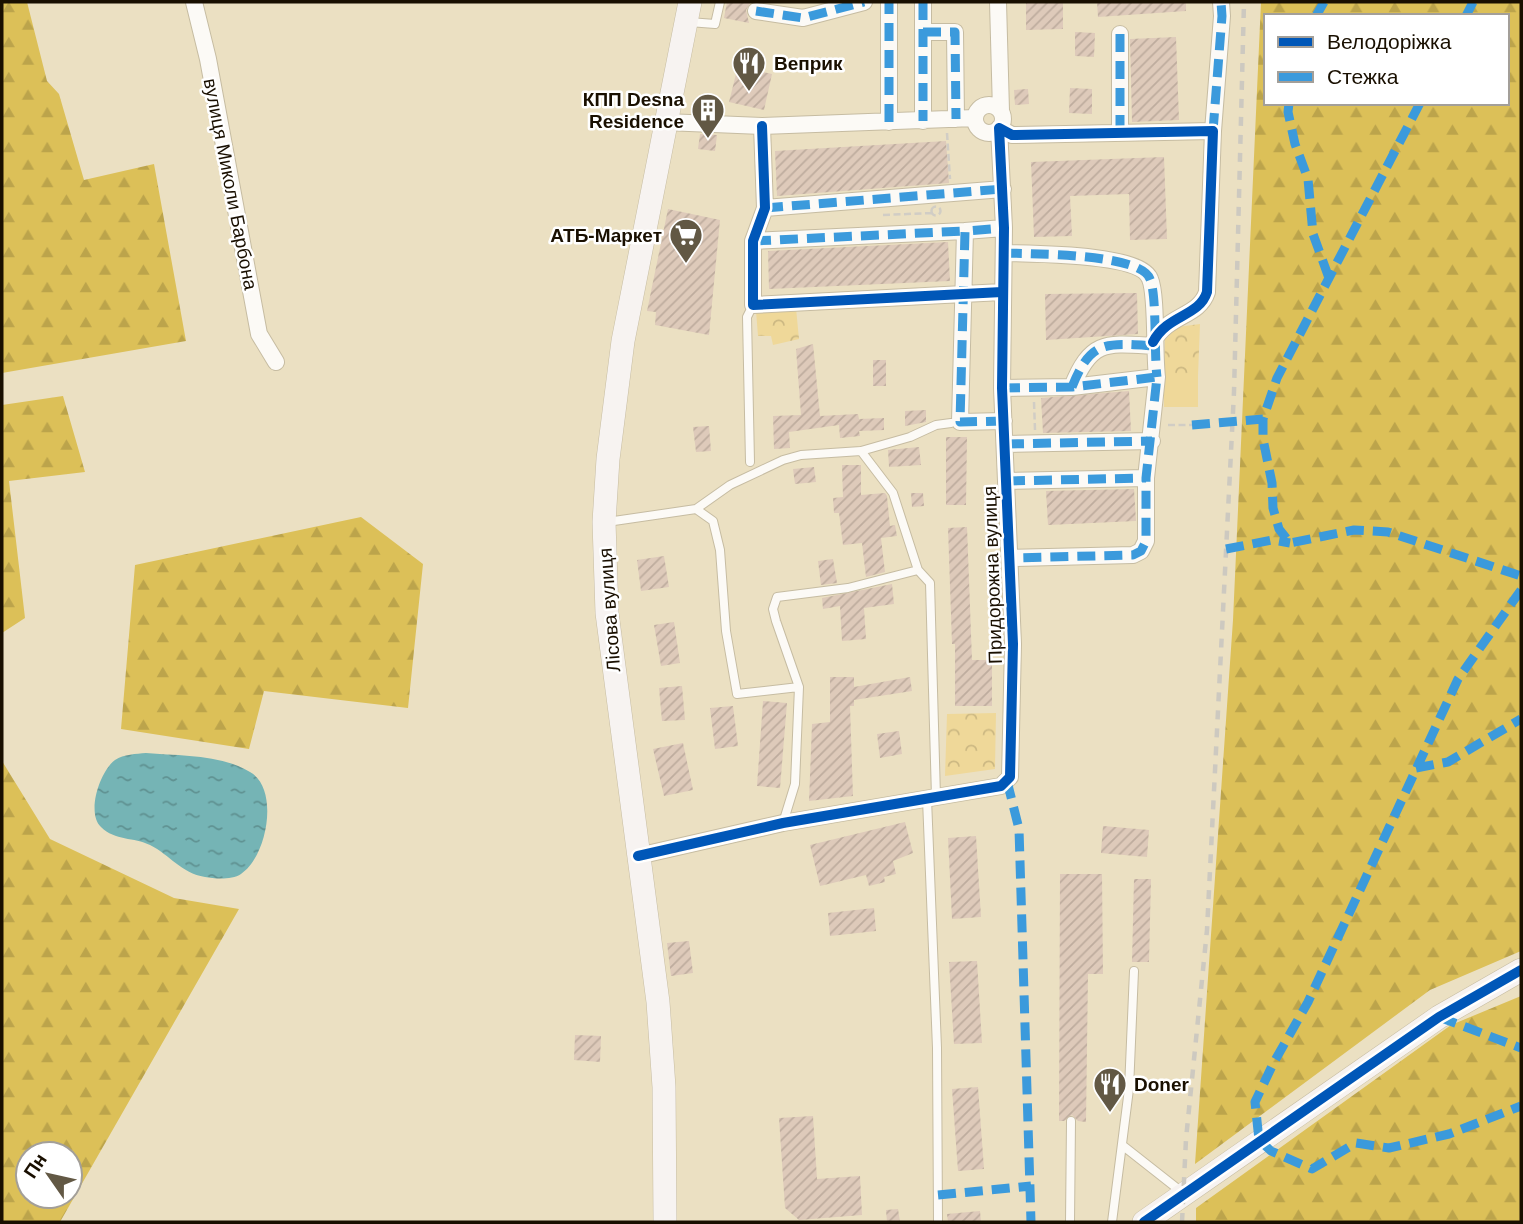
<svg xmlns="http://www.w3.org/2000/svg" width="1523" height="1224" font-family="Arial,sans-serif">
  <defs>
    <pattern id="forest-firs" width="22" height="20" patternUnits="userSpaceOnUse" patternTransform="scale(1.75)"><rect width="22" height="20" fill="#dcc058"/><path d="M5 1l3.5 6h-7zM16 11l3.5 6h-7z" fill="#bca44b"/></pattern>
    <pattern id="park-crowns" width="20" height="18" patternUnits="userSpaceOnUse" patternTransform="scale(1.75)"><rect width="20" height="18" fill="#efd899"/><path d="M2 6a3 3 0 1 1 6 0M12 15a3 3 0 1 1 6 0" fill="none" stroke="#ccb882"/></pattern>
    <pattern id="water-ripples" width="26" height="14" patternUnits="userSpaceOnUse" patternTransform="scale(1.75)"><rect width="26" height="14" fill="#75b4b5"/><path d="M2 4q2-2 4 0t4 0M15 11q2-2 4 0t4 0" fill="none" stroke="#5f9191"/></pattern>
    <pattern id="building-hatch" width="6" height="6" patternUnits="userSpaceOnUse" patternTransform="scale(1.75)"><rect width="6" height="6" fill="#decaba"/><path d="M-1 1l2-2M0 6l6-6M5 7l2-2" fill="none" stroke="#beac9e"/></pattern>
  </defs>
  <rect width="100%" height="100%" fill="#ebe0c2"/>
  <path fill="url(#forest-firs)" fill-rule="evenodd" d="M2,2H27L47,81L59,94L84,180L154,164L186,341L2,373Z
    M1261,2H1521V951L1430,990L1195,1164L1233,620ZM1266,16H1507V103H1266Z
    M63,396L85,472L9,481L25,618L2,633V405Z
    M361,517L423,564L408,708L264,691L249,749L121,729L135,565Z
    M2,761L50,839L174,898L239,909L60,1222H2ZM70,1154V1196H28V1154Z
    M1521,996V1222H1196V1208L1451,1025Z"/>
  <path fill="url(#park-crowns)" d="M796,308L799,339L773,345L771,336H758L756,311Z
    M1200,324L1198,376H1164L1165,340L1177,327Z
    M996,713L995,769L945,776L947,714Z"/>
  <path fill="#efd899" d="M1164,376H1198V407H1164Z"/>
  <path fill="url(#water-ripples)" d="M146,753C179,756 221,754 250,772C280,789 267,857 241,874C232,880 215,879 205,877C181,873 170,855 150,845C134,837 115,841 101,827C86,813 100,771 115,760C124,754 136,754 146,753Z"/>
  <path fill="url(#building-hatch)" d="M727,2H751L746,10L749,23L724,18Z
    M1026,2H1063V29L1026,30Z
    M1097,2H1186V11L1098,17Z
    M1075,32L1095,33L1094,57L1075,56Z
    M1176,37L1179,120L1132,122L1130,39Z
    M738,66L772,74L764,110L729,102Z
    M1070,88L1092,89V114L1069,113Z
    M1028,89L1029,104L1015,105L1014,90Z
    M700,134L717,135L715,151L698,149Z
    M946,141L949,183L777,196L775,151Z
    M1164,157L1167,239L1130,240L1129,194L1070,196L1072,236L1034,237L1031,162Z
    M668,209L720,220L709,335L655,325L656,312L647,311Z
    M948,242L950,281L769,289L768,251Z
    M1137,293L1138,334L1046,340L1045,294Z
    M813,344L820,416L858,414L859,419L884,418V430L859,431L860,436L840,438L839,425L789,432L790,448L774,449L773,416L801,415L796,349Z
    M873,360H886V386H873Z
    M1129,391L1131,431L1043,433L1041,398Z
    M926,410V422L905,426V411Z
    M709,426L711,451L696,452L693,427Z
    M946,437H967L966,505H946Z
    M919,447L921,465L889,467L888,450Z
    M842,465H861V495L885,493L887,496L890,526L895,525L897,536L881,538L885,572L866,577L862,543L843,545L839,513H834L833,498L843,497Z
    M814,467L816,482L795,484L793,469Z
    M1134,489L1136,521L1048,525L1046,491Z
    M911,493H923L924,506L912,507Z
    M967,527L972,660H992V706H955V644H952L948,528Z
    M664,556L669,587L641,591L637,560Z
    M833,559L837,583L821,585L818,561Z
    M892,584L894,604L864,608L866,639L842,641L840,606L823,609L822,598Z
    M674,622L680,663L661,666L654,625Z
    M830,677H854V687L910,677L912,691L854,700V706H850L853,796L809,801L812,724L830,722Z
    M682,686L685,720L662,721L659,688Z
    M763,701L787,703L780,788L757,786Z
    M733,706L738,746L715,749L710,708Z
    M899,731L902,754L880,758L877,734Z
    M683,743L693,790L664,796L653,749Z
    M905,822L913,853L893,861L896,874L884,877L885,882L869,886L866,875L820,886L810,845Z
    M1103,826L1149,830L1147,857L1101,853Z
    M976,836L981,917L952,919L948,838Z
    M1060,874H1102L1103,974H1088L1086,1122L1078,1121L1072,1115L1064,1121H1059Z
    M1134,879H1151L1149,962H1132Z
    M874,908L876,931L830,936L828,913Z
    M689,941L693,973L671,976L667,943Z
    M977,961L982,1043L954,1044L949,962Z
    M575,1035L601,1036L600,1062L574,1060Z
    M978,1087L984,1169L958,1171L952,1089Z
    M813,1116L817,1179L860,1176L862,1215L799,1220L785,1208L779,1118Z
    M898,1209L900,1222H887L886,1210Z
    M980,1211L981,1222H948L947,1214Z"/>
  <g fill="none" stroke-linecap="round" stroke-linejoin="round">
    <defs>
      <path id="lane" d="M689,22L715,24L720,2
        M861,451L910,437L936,425L951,423
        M750,462L747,317L753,305
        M696,509L713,521L720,550L726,631L737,694L799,687
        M607,522L696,509L730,485L783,460L801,455L861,451L893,493L918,570L930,583L936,797
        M927,799L937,1048L938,1222
        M783,823L795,784L799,687L776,621L773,609L777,597L848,588L918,570
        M1122,1145L1183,1193
        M1070,1222L1071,1121
        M1112,1222L1129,1089L1134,971"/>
      <path id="street" d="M194,2L208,59L259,334L276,362
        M923,2V121
        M998,2L1001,111
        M756,11L803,18L864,2
        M923,32H955L956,119
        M975 119a14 14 0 1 1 28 0a14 14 0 1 1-28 0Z
        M665,122L762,126L975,118
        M889,122V2
        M762,126L765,208L753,241V305L1002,292
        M999,128L1012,135L1213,131L1207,292C1199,317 1168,314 1153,342
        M1213,131L1222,16L1221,2
        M1120,133V34
        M765,208L1003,189
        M753,241L965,231
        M1004,253C1030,254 1141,253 1150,279C1157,295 1154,354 1157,377
        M1072,387C1091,339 1107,343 1154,346
        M1002,388L1072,387L1157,377L1146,478V541L1141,551L1133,555L1011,558
        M1004,421L960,422L965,231L1004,228
        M1006,444L1152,441
        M1007,481L1146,478
        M638,856L783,823L1001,786L1010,777L1013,644L1002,388L1004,228L999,128"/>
      <path id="secondary" d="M665,1222L664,1087L658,1002L607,613L604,522L608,459L623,341L690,2
        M1144,1222L1439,1017L1521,970"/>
    </defs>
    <use href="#lane" stroke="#c6bca2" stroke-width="10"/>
    <use href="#street" stroke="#c6bca2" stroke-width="18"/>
    <use href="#secondary" stroke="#c6bca2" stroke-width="24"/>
    <path stroke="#d1cdc5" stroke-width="2.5" stroke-dasharray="7 3.5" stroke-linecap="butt" d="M947,133L950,179
      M931.5 211a4.5 4.5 0 1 1 9 0a4.5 4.5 0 1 1-9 0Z
      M883,215L932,213
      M1034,402L1035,430
      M1168,425H1192"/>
    <use href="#lane" stroke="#fcfaf6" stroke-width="8"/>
    <use href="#street" stroke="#fcfaf6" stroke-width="16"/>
    <use href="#secondary" stroke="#f7f3f1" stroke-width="23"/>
    <path stroke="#cdc9c0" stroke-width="4.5" stroke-dasharray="9 9" stroke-linecap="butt" d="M1182,1222L1186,1139L1207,930L1234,392L1244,2"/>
    <path stroke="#3b9adc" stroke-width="9" stroke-dasharray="18 9" stroke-linecap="butt" d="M923,2V121
      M756,11L803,18L864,2
      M1316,16L1324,2
      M1466,16L1473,2
      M923,32H955L956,119
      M1289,103L1288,112L1295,144L1308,179L1313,234L1329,278
      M1420,103L1277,378L1263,419V439L1272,483L1273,508L1279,529L1290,543L1354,530L1388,532L1521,576
      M889,122V2
      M1213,131L1222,16L1221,2
      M1120,133V34
      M765,208L1003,189
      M753,241L965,231
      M1004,253C1030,254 1141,253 1150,279C1157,295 1154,354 1157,377
      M1072,387C1091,339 1107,343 1154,346
      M1002,388L1072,387L1157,377L1146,478V541L1141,551L1133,555L1011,558
      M1004,421L960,422L965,231L1004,228
      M1192,425L1263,419
      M1006,444L1152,441
      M1007,481L1146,478
      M1226,549L1272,540L1290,543
      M1521,590L1458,679L1308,1002L1273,1064L1255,1102L1259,1140L1271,1151L1312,1169L1356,1143L1389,1148L1449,1134L1521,1106
      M1416,768L1448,762L1521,719
      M1007,781L1019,829L1031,1222
      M1439,1017L1521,1048
      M938,1195L1031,1186"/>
    <defs>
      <path id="cycleway" d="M762,126L765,208L753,241V305L1002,292
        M999,128L1012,135L1213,131L1207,292C1199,317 1168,314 1153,342
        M638,856L783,823L1001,786L1010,777L1013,644L1002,388L1004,228L999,128
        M1144,1222L1439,1017L1521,970"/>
    </defs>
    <use href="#cycleway" stroke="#fff" stroke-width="15"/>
    <use href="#cycleway" stroke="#0057b8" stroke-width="10"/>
  </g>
  <defs>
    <symbol id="restaurant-pin" viewBox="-11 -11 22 30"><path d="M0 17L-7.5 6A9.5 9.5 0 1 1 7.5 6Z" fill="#625844" stroke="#fff"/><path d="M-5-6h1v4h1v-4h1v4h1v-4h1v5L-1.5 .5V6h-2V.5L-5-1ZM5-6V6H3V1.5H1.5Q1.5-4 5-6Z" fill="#fff"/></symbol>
    <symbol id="building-pin" viewBox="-11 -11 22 30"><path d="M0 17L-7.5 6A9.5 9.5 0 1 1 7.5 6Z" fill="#625844" stroke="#fff"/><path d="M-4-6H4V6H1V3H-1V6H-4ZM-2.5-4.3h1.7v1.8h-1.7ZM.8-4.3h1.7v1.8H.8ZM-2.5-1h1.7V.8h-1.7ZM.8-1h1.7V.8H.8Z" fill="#fff"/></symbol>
    <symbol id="supermarket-pin" viewBox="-11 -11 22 30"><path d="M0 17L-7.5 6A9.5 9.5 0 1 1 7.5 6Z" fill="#625844" stroke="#fff"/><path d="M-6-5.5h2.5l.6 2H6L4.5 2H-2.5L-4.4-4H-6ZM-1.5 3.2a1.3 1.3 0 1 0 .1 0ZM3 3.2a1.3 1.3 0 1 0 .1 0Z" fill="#fff"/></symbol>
  </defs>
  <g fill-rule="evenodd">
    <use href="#restaurant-pin" x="730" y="44" width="38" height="52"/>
    <use href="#building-pin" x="689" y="91" width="38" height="52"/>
    <use href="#supermarket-pin" x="667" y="216" width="38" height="52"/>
    <use href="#restaurant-pin" x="1091" y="1065" width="38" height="52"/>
  </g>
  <g text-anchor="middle" stroke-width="5" stroke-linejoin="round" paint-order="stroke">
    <g font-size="19" font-weight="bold" fill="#190f00" stroke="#fff" text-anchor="start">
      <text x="774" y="70">Веприк</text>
      <text x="684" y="106" text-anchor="end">КПП Desna<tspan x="684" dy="22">Residence</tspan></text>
      <text x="662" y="242" text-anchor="end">АТБ-Маркет</text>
      <text x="1134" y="1091">Doner</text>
    </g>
    <g font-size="19" fill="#190f00" stroke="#fff">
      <text transform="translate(231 184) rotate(79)" y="7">вулиця Миколи Барбона</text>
      <text transform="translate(992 575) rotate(-92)" y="7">Придорожна вулиця</text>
      <text transform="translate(609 610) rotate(-94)" y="7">Лісова вулиця</text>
    </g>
  </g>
  <rect width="1523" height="1224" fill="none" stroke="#190f00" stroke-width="7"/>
  <rect x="1264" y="14" width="245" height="91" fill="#ffffff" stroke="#a39f99" stroke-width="2"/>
  <rect x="1278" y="37" width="35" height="10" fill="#0057b8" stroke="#a39f99" stroke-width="2"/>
  <text x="1327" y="49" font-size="21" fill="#190f00">Велодоріжка</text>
  <rect x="1278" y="72" width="35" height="10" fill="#3b9adc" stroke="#a39f99" stroke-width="2"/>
  <text x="1327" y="84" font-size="21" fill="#190f00">Стежка</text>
  <g transform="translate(49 1175) rotate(304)"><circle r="33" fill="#ffffff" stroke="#a39f99" stroke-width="2"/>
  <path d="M0-5L12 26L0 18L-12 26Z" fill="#625844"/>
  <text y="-10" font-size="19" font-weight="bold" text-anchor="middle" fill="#190f00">Пн</text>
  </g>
</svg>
